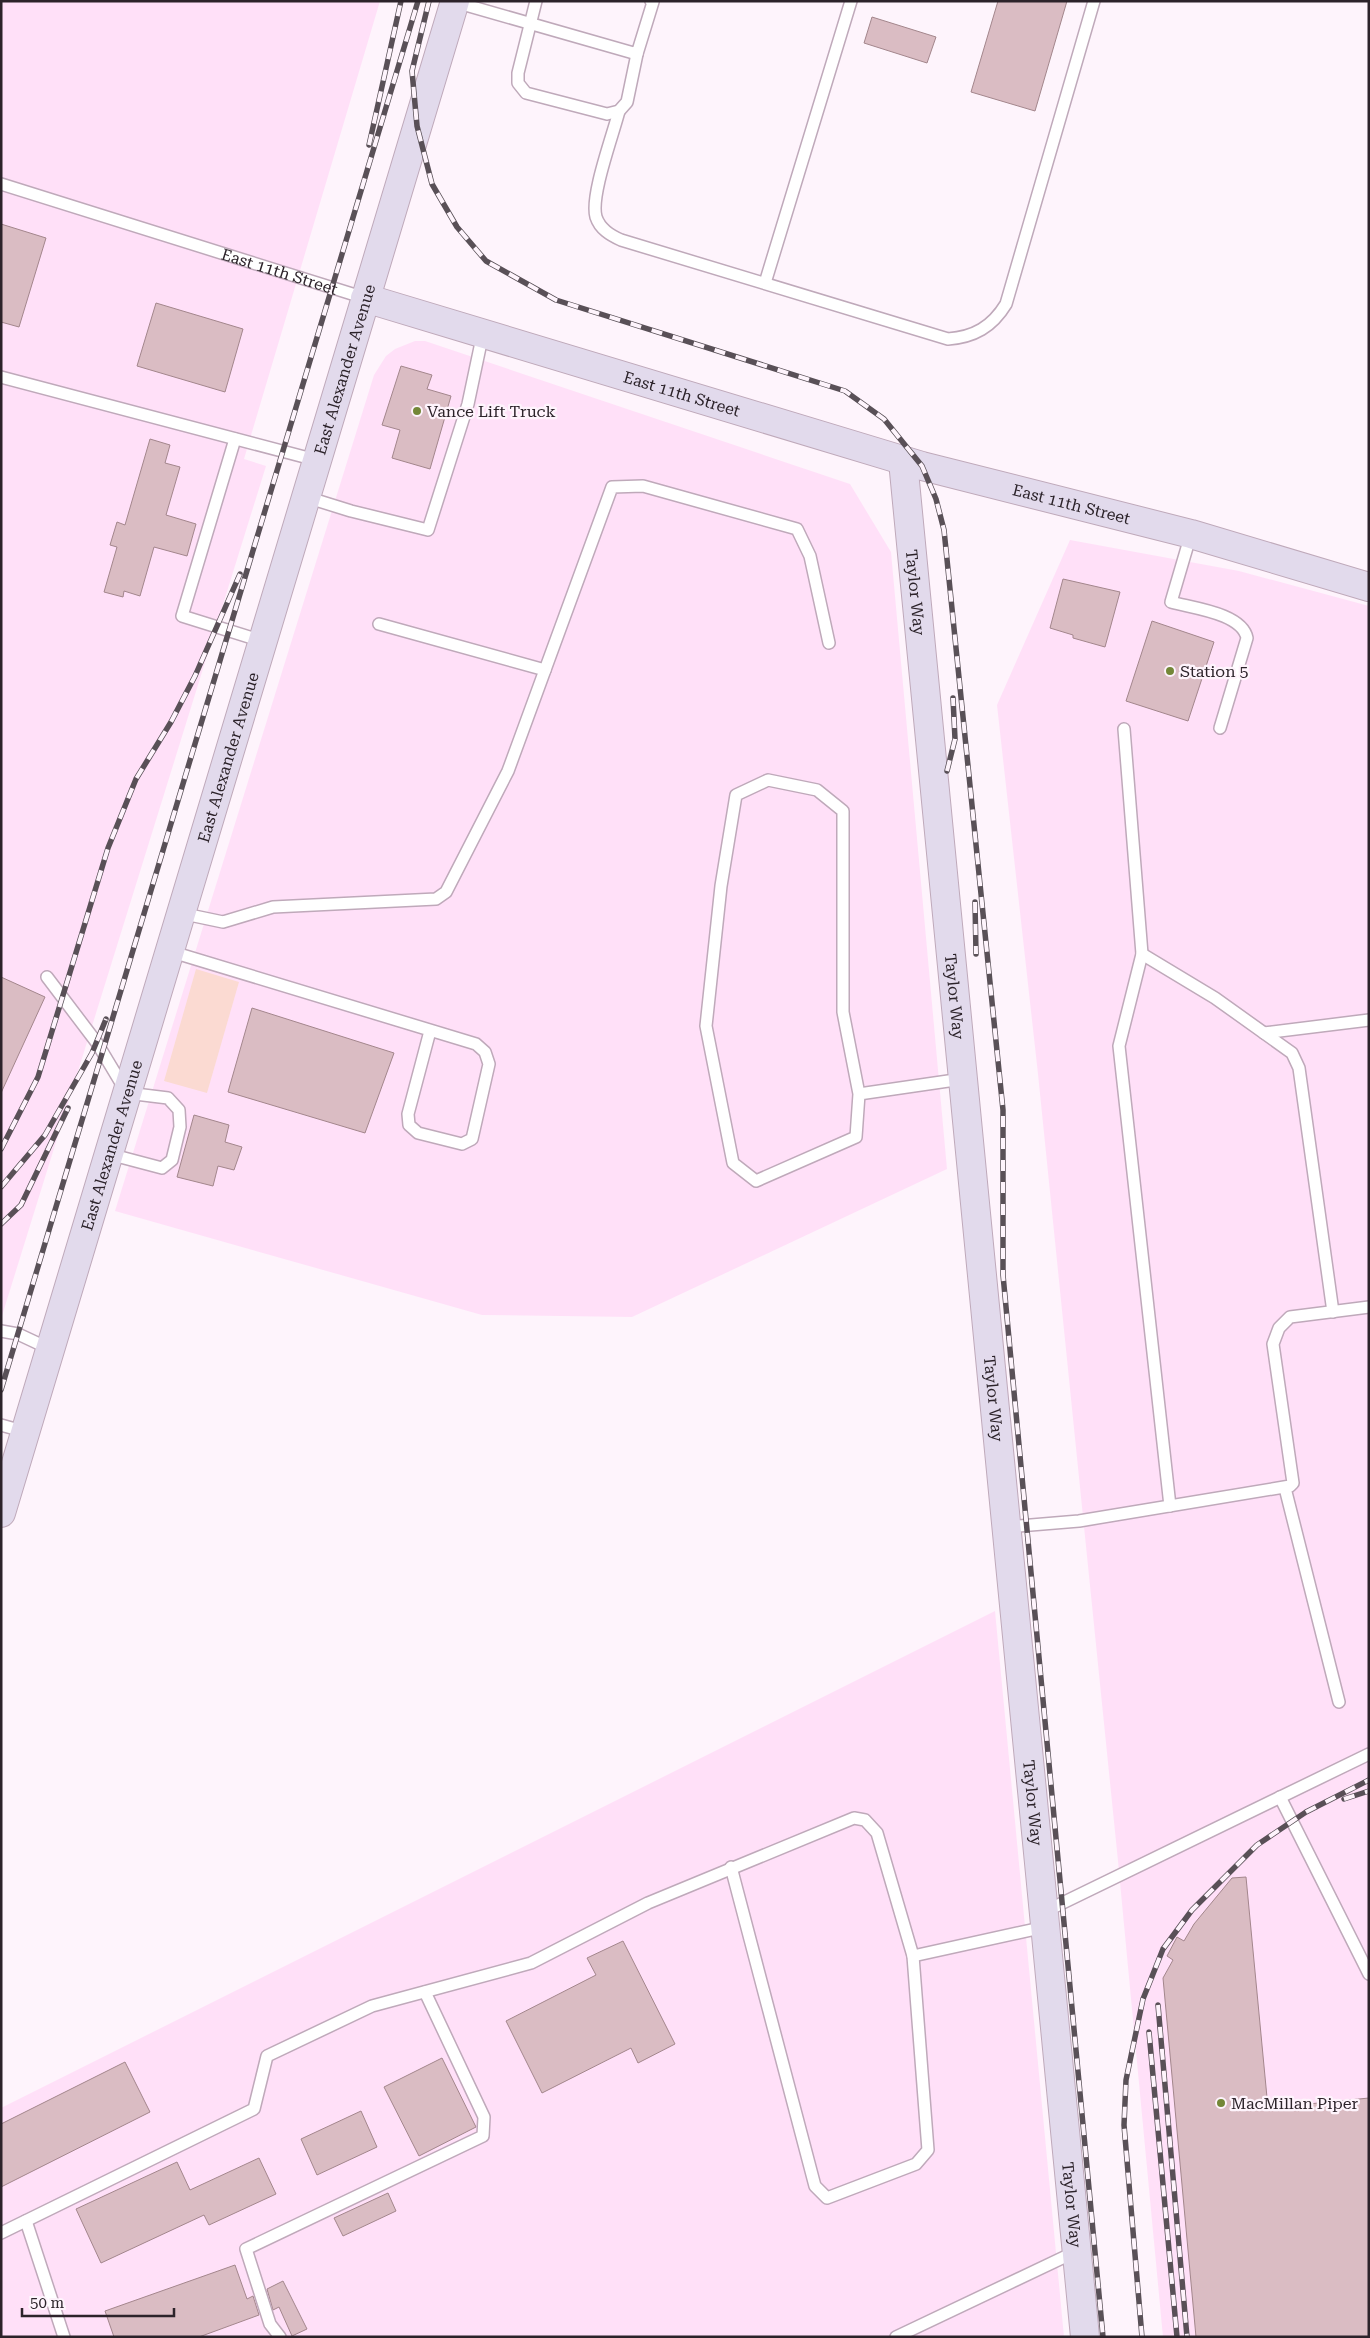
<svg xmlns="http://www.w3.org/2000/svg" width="1370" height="2338" font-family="'Roboto Serif',serif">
  <rect width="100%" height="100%" fill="#fef4fc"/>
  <path fill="#ffe0f8" d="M1,1H380L244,459L266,466L1,1319Z
    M415,341H425L850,484L891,552L947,1169L632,1317L482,1315L115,1211L374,375L386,356L395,349Z
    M1070,540L1239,571L1369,606V2337H1163L1118,1861L1038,1074L997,705Z
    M995,1611L1064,2337H1V2108Z"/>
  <path fill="#fbdad2" d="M196,969L239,982L207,1093L164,1081Z"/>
  <path fill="#dabcc3" stroke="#a3868c" d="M998,1H1067L1035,111L971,92Z
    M872,17L936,37L927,63L864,43Z
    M1,224L46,238L19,327L1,322Z
    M156,303L243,329L225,392L137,366Z
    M401,366L432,375L427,389L451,396L430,469L392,458L400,430L382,425Z
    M150,439L170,445L165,463L180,467L166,515L196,524L187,556L154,547L140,596L124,591L123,597L104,592L117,547L110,545L117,522L125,525Z
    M1063,579L1120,592L1105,647L1073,638V635L1050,628Z
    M1152,621L1214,642L1188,721L1126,701Z
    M1,977L45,997L1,1093Z
    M252,1008L394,1053L365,1133L228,1092Z
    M194,1115L229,1125L225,1142L242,1147L234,1170L218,1166L213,1186L177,1177Z
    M1246,1877L1268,2108L1369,2098V2337H1196L1163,1978L1173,1960L1167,1956L1177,1937L1184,1941L1194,1924L1232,1878Z
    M623,1941L675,2044L638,2063L631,2048L542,2093L506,2021L596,1975L587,1958Z
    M442,2058L476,2127L419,2156L384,2087Z
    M125,2062L150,2112L1,2187V2124Z
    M361,2111L377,2147L317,2175L301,2139Z
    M259,2158L276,2194L209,2225L204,2215L101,2263L76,2209L177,2162L190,2190Z
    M388,2193L396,2211L343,2236L334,2218Z
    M235,2265L247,2299L253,2296L259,2315L199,2337H114L105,2311Z
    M283,2281L307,2329L292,2336L279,2307L273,2310L267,2289Z"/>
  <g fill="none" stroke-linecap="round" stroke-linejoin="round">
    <defs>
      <g id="lane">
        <path d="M536,1L518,73V83L526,93L607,114L619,111L627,102L637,54"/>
        <path d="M455,2L637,54L653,2L651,1"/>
        <path d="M619,111C613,135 590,196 596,217C600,229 610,235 621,240L948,339C974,337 992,327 1006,304L1094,1"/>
        <path id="s1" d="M1,184L365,298"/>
        <path d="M765,283L851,1"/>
        <path d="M1,377L316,460"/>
        <path d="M235,439L182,616L262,641"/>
        <path d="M306,497L351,511L428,530L468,404L483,333"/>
        <path d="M1191,534L1171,602C1192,608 1242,613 1247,638L1220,728"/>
        <path d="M379,624L545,670"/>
        <path d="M1124,729L1142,954L1119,1046L1170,1506"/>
        <path d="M180,913L223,922L273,907L436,899L446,892L508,771L612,487L643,486L797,529L810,556L829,643"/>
        <path d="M169,951L476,1044L485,1052L489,1064L472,1139L462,1144L418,1133L409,1125L408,1114L430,1031"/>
        <path d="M1142,954L1215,998L1292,1053L1299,1068L1333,1312"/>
        <path d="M47,977L97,1043L127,1093L168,1098L179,1110L180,1127L172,1160L162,1168L109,1154"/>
        <path d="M1264,1033L1369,1020"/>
        <path d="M859,1094L856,1137L756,1181L733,1163L706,1026L721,886L736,795L768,780L817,790L843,811V1012L859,1094L962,1079"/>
        <path d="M1,1331L18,1334L50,1349"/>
        <path d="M1,1425L26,1432"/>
        <path d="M1285,1488L1339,1702"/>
        <path d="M1006,1527L1079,1521L1290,1486L1293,1483L1273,1344L1279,1328L1290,1317L1369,1307"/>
        <path d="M1280,1797L1369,1974"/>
        <path d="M731,1867L815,2186L827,2198L916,2164L928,2150L913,1956"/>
        <path d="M1044,1912L1369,1754"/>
        <path d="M26,2221L64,2337"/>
        <path d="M1,2233L254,2109L267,2056L372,2006L531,1963L648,1903L854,1818L865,1820L877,1833L913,1956L1045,1927"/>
        <path d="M280,2337L270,2324L246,2249L483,2136L484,2117L425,1992"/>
        <path d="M896,2337L1077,2251"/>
      </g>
      <g id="secondary">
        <path id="s2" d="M365,298L922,466L1191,534L1369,587"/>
        <path id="s3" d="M903,461L1085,2337"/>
        <path id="s4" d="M1,1513L455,1"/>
      </g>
    </defs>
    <use href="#lane" stroke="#bfa9ba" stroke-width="14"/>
    <use href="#secondary" stroke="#bfa9ba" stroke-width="30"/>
    <use href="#lane" stroke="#fff" stroke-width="11"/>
    <use href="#secondary" stroke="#e2daec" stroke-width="28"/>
    <defs>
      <path id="rail" d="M429,1L412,71L417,126L432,184L457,227L486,261L556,300L845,391L884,419L922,466L936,499L944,530L1003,1110V1275L1103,2337
        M369,145L401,1
        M947,771L955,739L953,698
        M975,902L976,954
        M1,1149L38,1077L108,848L136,779L171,722L195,676L240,574
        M1,1187L45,1135L92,1053L106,1019
        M1,1224L21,1205L68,1108
        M1,1390L418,1
        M1344,1799L1369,1791
        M1158,2005L1187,2337
        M1149,2032L1177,2337
        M1142,2337L1124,2125L1126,2080L1143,1999L1163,1949L1192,1910L1257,1845L1306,1812L1369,1780"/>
    </defs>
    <use href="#rail" stroke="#595057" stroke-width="5.5"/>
    <use href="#rail" stroke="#fef4fc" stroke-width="4" stroke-dasharray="11" stroke-linecap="butt"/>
  </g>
  <g fill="#738737" stroke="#fef4fc" stroke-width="2">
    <circle cx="417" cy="411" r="5"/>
    <circle cx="1170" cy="671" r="5"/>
    <circle cx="1221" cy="2103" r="5"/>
  </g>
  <g text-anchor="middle" stroke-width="4.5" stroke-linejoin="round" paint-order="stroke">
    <g font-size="16" fill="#2c232a" stroke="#fef4fc">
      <text dy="6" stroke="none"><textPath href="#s1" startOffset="292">East 11th Street</textPath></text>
      <text dy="6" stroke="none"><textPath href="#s4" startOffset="1194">East Alexander Avenue</textPath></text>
      <text dy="6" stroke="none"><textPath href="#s2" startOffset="331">East 11th Street</textPath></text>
      <text dy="6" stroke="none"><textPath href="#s2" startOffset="736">East 11th Street</textPath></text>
      <text dy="6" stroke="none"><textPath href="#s3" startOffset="132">Taylor Way</textPath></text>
      <text dy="6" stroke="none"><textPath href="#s4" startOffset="789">East Alexander Avenue</textPath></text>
      <text dy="6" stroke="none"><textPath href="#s3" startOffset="538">Taylor Way</textPath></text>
      <text dy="6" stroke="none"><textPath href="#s4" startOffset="384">East Alexander Avenue</textPath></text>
      <text dy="6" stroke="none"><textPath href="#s3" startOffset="942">Taylor Way</textPath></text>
      <text dy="6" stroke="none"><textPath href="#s3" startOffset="1348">Taylor Way</textPath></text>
      <text dy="6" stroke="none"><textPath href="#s3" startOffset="1752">Taylor Way</textPath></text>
    </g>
    <g font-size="16" fill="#2c232a" stroke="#fef4fc" text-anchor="start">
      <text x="427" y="417">Vance Lift Truck</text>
      <text x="1180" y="677">Station 5</text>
      <text x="1231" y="2109">MacMillan Piper</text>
    </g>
  </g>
  <rect width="1370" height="2338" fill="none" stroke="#2c232a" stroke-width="5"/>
  <path d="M22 2308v8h152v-8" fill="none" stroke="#2c232a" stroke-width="2.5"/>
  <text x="30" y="2308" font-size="15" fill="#2c232a" stroke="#fef4fc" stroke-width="4" paint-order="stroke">50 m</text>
</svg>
